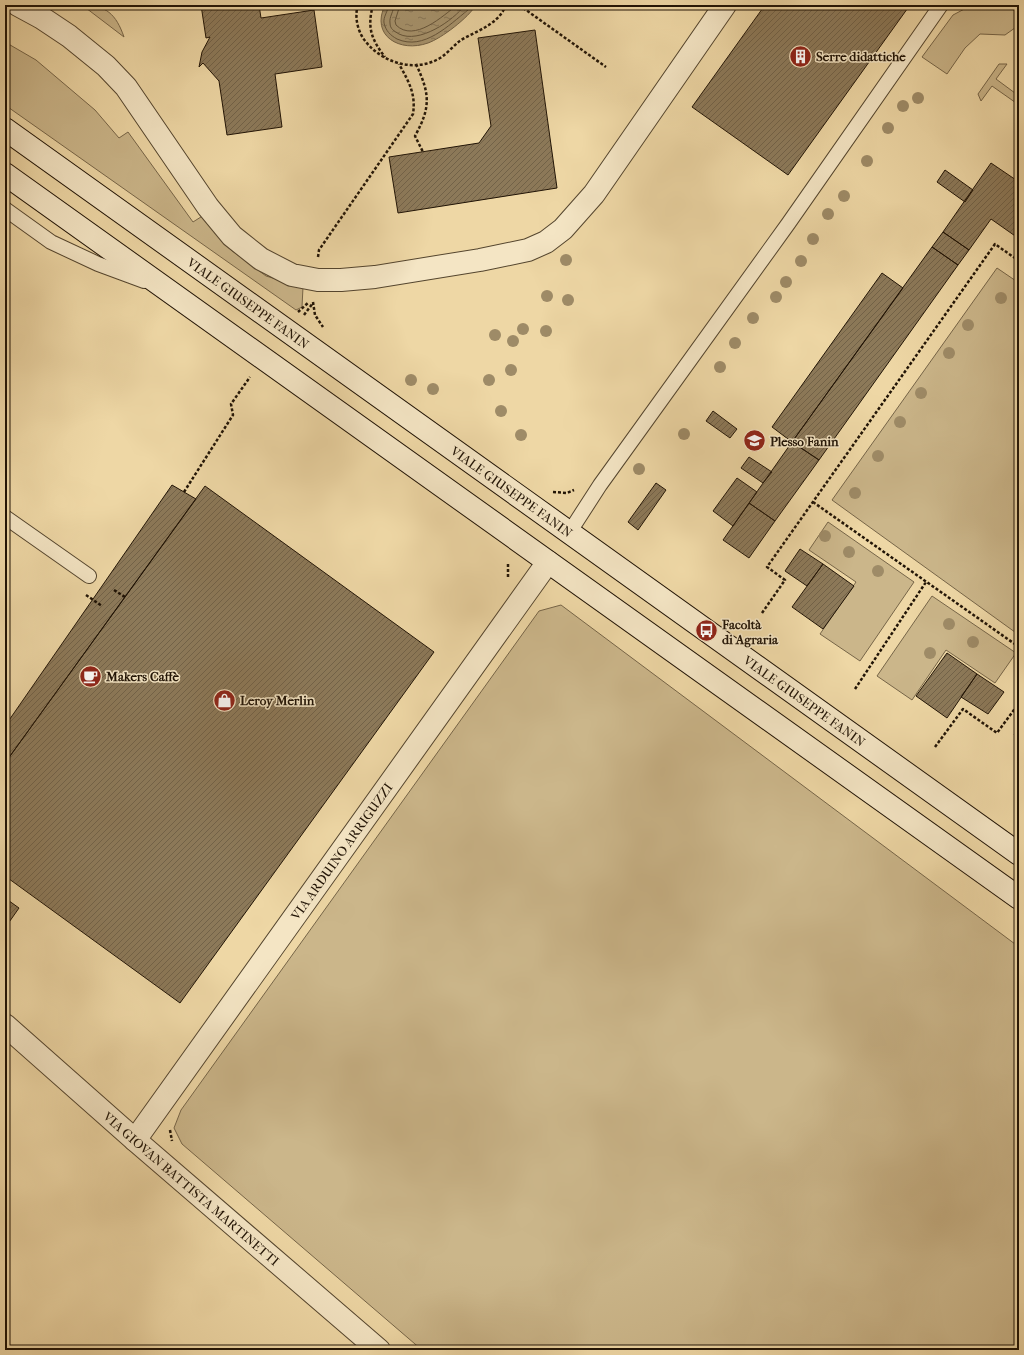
<svg xmlns="http://www.w3.org/2000/svg" width="1024" height="1355" font-family="'IM FELL French Canon',serif">
  <defs>
    <pattern id="water-ripples" width="26" height="14" patternUnits="userSpaceOnUse"><rect width="26" height="14" fill="#a8956f"/><path d="M2 4q2-2 4 0t4 0M15 11q2-2 4 0t4 0" fill="none" stroke="#887859"/></pattern>
    <pattern id="building-hatch" width="6" height="6" patternUnits="userSpaceOnUse"><rect width="6" height="6" fill="#8c7959"/><path d="M-1 1l2-2M0 6l6-6M5 7l2-2" fill="none" stroke="#726248"/></pattern>
  </defs>
  <rect width="100%" height="100%" fill="#eed7a5"/>
  <filter id="stains"><feTurbulence type="fractalNoise" baseFrequency=".005" numOctaves="4"/><feColorMatrix values="0 0 0 0 .2 0 0 0 0 .09 0 0 0 0 .02 0 0 0 .5 -.17"/></filter>
  <radialGradient id="worn" r=".72"><stop offset=".6" stop-color="#630" stop-opacity="0"/><stop offset="1" stop-color="#630" stop-opacity=".3"/></radialGradient>
  <path fill="#cbb68a" stroke="#766548" d="M82,5C106,5 116,14 124,37Z
    M972,5H1007L1019,14V25L1005,35L980,34L965,48L947,74L922,57L953,15Z
    M5,42L36,60L95,110L119,138L128,132L193,222L204,215L231,250L266,276L303,287L302,307L296,310L5,105Z
    M999,64H1007L996,79L1019,96V105L992,86L981,101L978,94Z
    M997,268L1019,283V635L832,500Z
    M828,522L914,582L860,661L820,634L856,582L809,550Z
    M932,596L1016,653L995,683L946,650L912,700L877,676Z
    M561,605L1019,947V1350H422L182,1144L174,1128L181,1110L539,611Z"/>
  <path fill="url(#water-ripples)" stroke="#726145" d="M385,5H476C468,18 442,38 428,43C400,53 370,36 385,5Z"/>
  <g fill="none" stroke-linecap="round" stroke-linejoin="round">
    <path stroke="#64543a" stroke-width="1" d="M389,5C388,11 383,17 384,23C386,31 390,35 397,39C424,51 449,25 468,10L471,5
      M394,5C394,11 389,17 390,23C390,29 394,31 399,34C419,44 453,21 465,5
      M400,5L395,21L396,25C414,43 443,16 457,5"/>
  </g>
  <path fill="url(#building-hatch)" stroke="#211406" d="M201,5H259L261,18L314,10L322,67L275,74L282,127L227,135L219,81L203,63L199,67L202,52L210,37L206,38Z
    M765,5H910L788,175L692,107Z
    M535,30L557,188L398,213L389,157L479,143L491,126L478,38Z
    M991,163L1019,182V236L1018,238L991,219L969,250L943,232Z
    M945,170L973,190L965,202L937,182Z
    M943,232L969,250L958,265L932,247Z
    M932,247L958,265L819,460L792,442Z
    M882,273L903,288L792,442L772,427Z
    M713,411L737,429L730,438L706,421Z
    M792,442L819,460L775,521L749,503Z
    M749,457L772,472L763,483L741,468Z
    M737,478L757,492L733,526L713,511Z
    M656,483L666,490L638,530L628,522Z
    M172,485L196,499L5,763V726Z
    M205,486L434,652L180,1003L5,876V763Z
    M749,503L775,521L749,558L723,540Z
    M800,549L823,564L807,586L785,571Z
    M823,564L854,586L823,629L792,607Z
    M947,653L977,674L947,718L916,696Z
    M977,674L1004,692L988,714L961,697Z
    M1019,728V739L1014,735Z
    M5,898L19,908L5,928Z"/>
  <g fill="none" stroke-linecap="round" stroke-linejoin="round">
    <defs>
      <path id="service" d="M5,209L51,242L98,264L144,281
        M5,517L89,576
        M569,533L600,485L788,224L941,5"/>
      <g id="minor">
        <path d="M18,5L42,18L69,36L106,66L126,87L208,207L232,236L261,259L292,275L318,280H341L375,277L480,260L528,250L546,242L563,229L594,194L725,5"/>
        <path id="s1" d="M135,1140L548,562"/>
      </g>
      <g id="tertiary">
        <path id="s2" d="M5,1025L135,1140L379,1350"/>
      </g>
      <g id="secondary">
        <path id="s3" d="M5,129L1019,854"/>
        <path d="M5,174L1019,898"/>
      </g>
    </defs>
    <use href="#service" stroke="#54452e" stroke-width="16"/>
    <use href="#minor" stroke="#54452e" stroke-width="24"/>
    <use href="#tertiary" stroke="#54452e" stroke-width="24"/>
    <use href="#secondary" stroke="#211406" stroke-width="24"/>
    <path stroke="#211406" stroke-width="2.5" stroke-dasharray="3 2" stroke-linecap="butt" d="M358,5C354,17 358,33 366,42C383,63 415,73 440,58C448,53 454,45 461,40C478,30 498,25 506,5
      M373,5C367,27 371,39 385,57
      M519,5L606,67
      M416,64C430,94 431,107 415,136L423,152
      M318,257L319,250L413,114C416,94 409,82 399,64
      M313,302L315,315L323,327
      M298,312L309,302
      M304,315L313,303
      M184,492L233,415L231,404L250,377
      M553,492L567,493L574,490
      M813,502L1019,647
      M508,577V562
      M114,590L125,597
      M86,595L102,606
      M762,613L785,580L767,567L995,244L1019,261
      M855,689L926,582
      M935,747L963,709L997,733L1019,703
      M170,1130L172,1141"/>
    <use href="#service" stroke="#f4e5c4" stroke-width="14"/>
    <use href="#minor" stroke="#f4e5c4" stroke-width="22"/>
    <use href="#tertiary" stroke="#f4e5c4" stroke-width="22"/>
    <use href="#secondary" stroke="#f4e5c4" stroke-width="22"/>
  </g>
  <g fill="#9e8b67">
    <circle cx="918" cy="98" r="6"/>
    <circle cx="903" cy="106" r="6"/>
    <circle cx="888" cy="128" r="6"/>
    <circle cx="867" cy="161" r="6"/>
    <circle cx="844" cy="196" r="6"/>
    <circle cx="828" cy="214" r="6"/>
    <circle cx="813" cy="239" r="6"/>
    <circle cx="566" cy="260" r="6"/>
    <circle cx="801" cy="261" r="6"/>
    <circle cx="786" cy="282" r="6"/>
    <circle cx="547" cy="296" r="6"/>
    <circle cx="776" cy="297" r="6"/>
    <circle cx="1001" cy="298" r="6"/>
    <circle cx="568" cy="300" r="6"/>
    <circle cx="753" cy="318" r="6"/>
    <circle cx="968" cy="325" r="6"/>
    <circle cx="523" cy="329" r="6"/>
    <circle cx="546" cy="331" r="6"/>
    <circle cx="495" cy="335" r="6"/>
    <circle cx="513" cy="341" r="6"/>
    <circle cx="735" cy="343" r="6"/>
    <circle cx="949" cy="353" r="6"/>
    <circle cx="720" cy="367" r="6"/>
    <circle cx="511" cy="370" r="6"/>
    <circle cx="411" cy="380" r="6"/>
    <circle cx="489" cy="380" r="6"/>
    <circle cx="433" cy="389" r="6"/>
    <circle cx="921" cy="393" r="6"/>
    <circle cx="501" cy="411" r="6"/>
    <circle cx="900" cy="422" r="6"/>
    <circle cx="684" cy="434" r="6"/>
    <circle cx="521" cy="435" r="6"/>
    <circle cx="878" cy="456" r="6"/>
    <circle cx="639" cy="469" r="6"/>
    <circle cx="855" cy="493" r="6"/>
    <circle cx="825" cy="536" r="6"/>
    <circle cx="849" cy="552" r="6"/>
    <circle cx="878" cy="571" r="6"/>
    <circle cx="949" cy="624" r="6"/>
    <circle cx="973" cy="642" r="6"/>
    <circle cx="930" cy="653" r="6"/>
  </g>
  <defs>
    <symbol id="building-disc" viewBox="-11 -11 22 22"><circle r="9.5" fill="#8f2418" stroke="#f4e5c4"/><path d="M-4-6H4V6H1V3H-1V6H-4ZM-2.5-4.3h1.7v1.8h-1.7ZM.8-4.3h1.7v1.8H.8ZM-2.5-1h1.7V.8h-1.7ZM.8-1h1.7V.8H.8Z" fill="#fff"/></symbol>
    <symbol id="university-disc" viewBox="-11 -11 22 22"><circle r="9.5" fill="#8f2418" stroke="#f4e5c4"/><path d="M0-5L7-2L0 1L-7-2ZM-4 1L0 2.5L4 1V4Q0 6-4 4Z" fill="#fff"/></symbol>
    <symbol id="bus-disc" viewBox="-11 -11 22 22"><circle r="9.5" fill="#8f2418" stroke="#f4e5c4"/><path d="M-5-6H5V4H4V6H2V4H-2V6H-4V4H-5ZM-3.5-4V0h7V-4ZM-3.5 1.2v1.5H-2V1.2ZM2 1.2v1.5H3.5V1.2Z" fill="#fff"/></symbol>
    <symbol id="cafe-disc" viewBox="-11 -11 22 22"><circle r="9.5" fill="#8f2418" stroke="#f4e5c4"/><path d="M-5.5-4.5H6V0H3Q3 3.5 0 3.5H-2.5Q-5.5 3.5-5.5 0ZM3-3.2v2h1.7v-2ZM-6 4.5H4V6H-6Z" fill="#fff"/></symbol>
    <symbol id="shop-disc" viewBox="-11 -11 22 22"><circle r="9.5" fill="#8f2418" stroke="#f4e5c4"/><path d="M-5-2.5h2.3a2.7 3.5 0 0 1 5.4 0H5L5.5 6h-11ZM-1.5-2.5h3a1.5 2.3 0 0 0-3 0Z" fill="#fff"/></symbol>
  </defs>
  <g fill-rule="evenodd">
    <use href="#building-disc" x="788" y="44" width="25" height="25"/>
    <use href="#university-disc" x="742" y="428" width="25" height="25"/>
    <use href="#bus-disc" x="694" y="618" width="25" height="25"/>
    <use href="#cafe-disc" x="78" y="664" width="25" height="25"/>
    <use href="#shop-disc" x="212" y="688" width="25" height="25"/>
  </g>
  <g text-anchor="middle" stroke-width="3" stroke-linejoin="round" paint-order="stroke">
    <g font-size="13" font-weight="bold" fill="#211406" stroke="#f4e5c4" text-anchor="start">
      <text x="816" y="61">Serre didattiche</text>
      <text x="770" y="446">Plesso Fanin</text>
      <text x="722" y="629">Facoltà<tspan x="722" dy="15">di Agraria</tspan></text>
      <text x="106" y="681">Makers Caffè</text>
      <text x="240" y="705">Leroy Merlin</text>
    </g>
    <g font-size="13" fill="#211406" stroke="#f4e5c4">
      <text dy="5" stroke="none"><textPath href="#s3" startOffset="299">VIALE GIUSEPPE FANIN</textPath></text>
      <text dy="5" stroke="none"><textPath href="#s3" startOffset="623">VIALE GIUSEPPE FANIN</textPath></text>
      <text dy="5" stroke="none"><textPath href="#s3" startOffset="983">VIALE GIUSEPPE FANIN</textPath></text>
      <text dy="5" stroke="none"><textPath href="#s1" startOffset="355">VIA ARDUINO ARRIGUZZI</textPath></text>
      <text dy="5" stroke="none"><textPath href="#s2" startOffset="248">VIA GIOVAN BATTISTA MARTINETTI</textPath></text>
    </g>
  </g>
  <rect width="1024" height="1355" fill="none" stroke="#eed7a5" stroke-width="20"/>
  <rect x="6" y="6" width="1012" height="1343" fill="none" stroke="#211406" stroke-width="2"/>
  <rect x="10" y="10" width="1004" height="1335" fill="none" stroke="#211406"/>
  <rect width="100%" height="100%" filter="url(#stains)"/>
  <rect width="100%" height="100%" fill="url(#worn)"/>
</svg>
